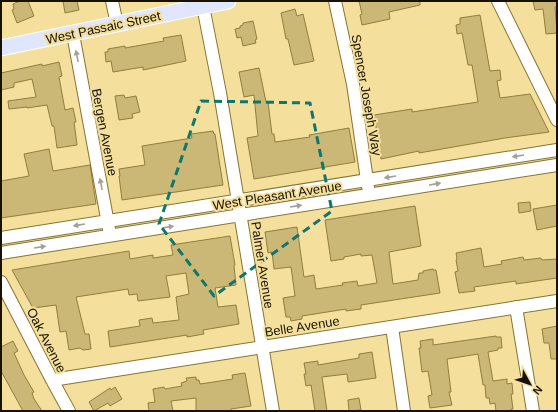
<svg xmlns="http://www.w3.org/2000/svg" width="558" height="412" font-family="Helvetica,sans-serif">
  <rect width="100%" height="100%" fill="#f4e09c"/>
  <path fill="#ccb876" stroke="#917e3c" d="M20,1H28L34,16L17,23L12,10L14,9L13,4Z
    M63,1H77L79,10L65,13Z
    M359,1H420V5L389,12L390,19L362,25L360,15L362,14Z
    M533,1H557V7H555L557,33L546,34L543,9L535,10Z
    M295,9L297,16L303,14L314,61L294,65L288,39H286L281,13Z
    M480,15L490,71L500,70L501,80L497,81L500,98L530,94L549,132L505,138L419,153V151L381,159L374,115L412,109V112L478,102L472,65H468L462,33L457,34L456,25L460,24V18Z
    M253,21L257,39L255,40L256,43L243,46L241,37L237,38L235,29L240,28V26L243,25V23Z
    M181,35L186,61L143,70V67L113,72L111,61L106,62L105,52H108V49L125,46V48L164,41L163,38Z
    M59,62L62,76L59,77L65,110L73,108L76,122H74L77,145L57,148L54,126H52L47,105L27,108V107L9,109L8,101L36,97L32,79L14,83V87L1,90V73L42,64V66Z
    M259,68L266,102H268L272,134H274L275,142L310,137L309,135L349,128L355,162L254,179L247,138L258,136L254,95L244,97L239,72Z
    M124,95L125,98L136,96L140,112L132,114L133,118L119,120L115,96Z
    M213,131L214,134H215L223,185L122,200L119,176H120L119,169L145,165L142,146L192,138L191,134Z
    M49,149L53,171L90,165L96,204L1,218V181L29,176L24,154Z
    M530,202L531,211L519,213L518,203Z
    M557,205V226L537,230L533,209Z
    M415,206L421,246L389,252L393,284L418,280L419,273H423V271L433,269V270H436L440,293L361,305V309L346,311V309L302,316V319L291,321L290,317H286L283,298L295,296L291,267L274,269L272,252L268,253L265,232L297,227L304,277L314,275L316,289L343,285L342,283L357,281L358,286L377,283L372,255L361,256V254L344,257V259L331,261L325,220Z
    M230,236L235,265L234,266L236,285L215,288L218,307L236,305L239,324L203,330L204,334L187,337V335L110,347L108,331L140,326L139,320L152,318L153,323L179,320L176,297L189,294L186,273L166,276L170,297L138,301L137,294L129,295L128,289L76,297L85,334H89L91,349L83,350L80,348L69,350L66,331L60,332L56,305L33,308L12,270L129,251L130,259L153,255V258L173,255L171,245Z
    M481,248L484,267L502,264L501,261L523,257L524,260L541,258L542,260L557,259V278L516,284V281L474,287L475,291L459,293L455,272L458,271L456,260L457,259L456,253Z
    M557,326V359H551L549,343H544L542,329Z
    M496,336V337H501L502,348H498V350L488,352L493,381L507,379V384L512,383L513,394H511L513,409H511V411H496L495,403L490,404L489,398H486L485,385H483L478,354L447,359L451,392H449L452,405L430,408L428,396L432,395L428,371L422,372L419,348H421L420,341L433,339V345Z
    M13,341L18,351L14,353L24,375L34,392L32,393L34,399L42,411H23L1,371V347Z
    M372,352L376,378L348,382L347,374L322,377L327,411H315L311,385L306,386L304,374H306L304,363L318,361V365L359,358V354Z
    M245,373L251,406L231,409V411H196V398L171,401L173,411H149L148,403L155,402L153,389L164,387L165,389L182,386L181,383L187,381L186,378L196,377V380H199L200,384L233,379L232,375Z
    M115,387L122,399L110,406L108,403L94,411L89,402L110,388L111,390Z
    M359,398L361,410L349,411L348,400Z"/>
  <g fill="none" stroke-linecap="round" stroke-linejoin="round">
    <defs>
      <path id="minor" d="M112,1L117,24
        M335,1L353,84L368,187
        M498,1L557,120
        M203,6L220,93L273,411
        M73,34L109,229
        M1,238L557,150
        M1,253L557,165
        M1,282L52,380L69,411
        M516,307L533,411
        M392,327L404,411
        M52,380L557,301"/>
      <path id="major" d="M1,48L228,1"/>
    </defs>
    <use href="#minor" stroke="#877432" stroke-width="14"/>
    <use href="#major" stroke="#fff" stroke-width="17"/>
    <use href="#minor" stroke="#fff" stroke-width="12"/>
    <use href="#major" stroke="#e0e6fd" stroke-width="15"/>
  </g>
  <defs><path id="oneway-solid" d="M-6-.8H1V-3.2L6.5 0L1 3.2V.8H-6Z"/></defs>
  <g fill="#a39f99">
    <use href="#oneway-solid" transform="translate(77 56) rotate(-101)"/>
    <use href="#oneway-solid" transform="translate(518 156) rotate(171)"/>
    <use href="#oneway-solid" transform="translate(390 177) rotate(171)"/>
    <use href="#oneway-solid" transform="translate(101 184) rotate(-101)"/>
    <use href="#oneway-solid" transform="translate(435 184) rotate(-9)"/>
    <use href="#oneway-solid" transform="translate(296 206) rotate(-9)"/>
    <use href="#oneway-solid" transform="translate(79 225) rotate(171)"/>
    <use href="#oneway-solid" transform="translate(168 227) rotate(-9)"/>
    <use href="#oneway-solid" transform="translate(40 247) rotate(-9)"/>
  </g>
  <path fill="none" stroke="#0f766e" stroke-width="3" stroke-dasharray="8 5" stroke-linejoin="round" d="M201,101L310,103L332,211L214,296L159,224Z"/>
  <g text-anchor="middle" stroke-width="4" stroke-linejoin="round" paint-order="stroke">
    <g font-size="13" fill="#181000" stroke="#f4e09c">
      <text transform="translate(103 27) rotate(-12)" y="5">West Passaic Street</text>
      <text transform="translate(367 95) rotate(80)" y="5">Spencer Joseph Way</text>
      <text transform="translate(105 132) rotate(79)" y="5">Bergen Avenue</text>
      <text transform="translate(277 195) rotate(-9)" y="5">West Pleasant Avenue</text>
      <text transform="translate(263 265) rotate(81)" y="5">Palmer Avenue</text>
      <text transform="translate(302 326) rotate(-9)" y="5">Belle Avenue</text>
      <text transform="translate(47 340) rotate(63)" y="5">Oak Avenue</text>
    </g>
  </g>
  <rect width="558" height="412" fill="none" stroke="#181000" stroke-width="4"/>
  <g transform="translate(530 384) rotate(130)" stroke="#f4e09c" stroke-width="3" paint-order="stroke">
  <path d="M0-3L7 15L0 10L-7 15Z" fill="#181000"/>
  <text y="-6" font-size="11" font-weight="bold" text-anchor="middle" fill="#181000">N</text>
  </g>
</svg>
